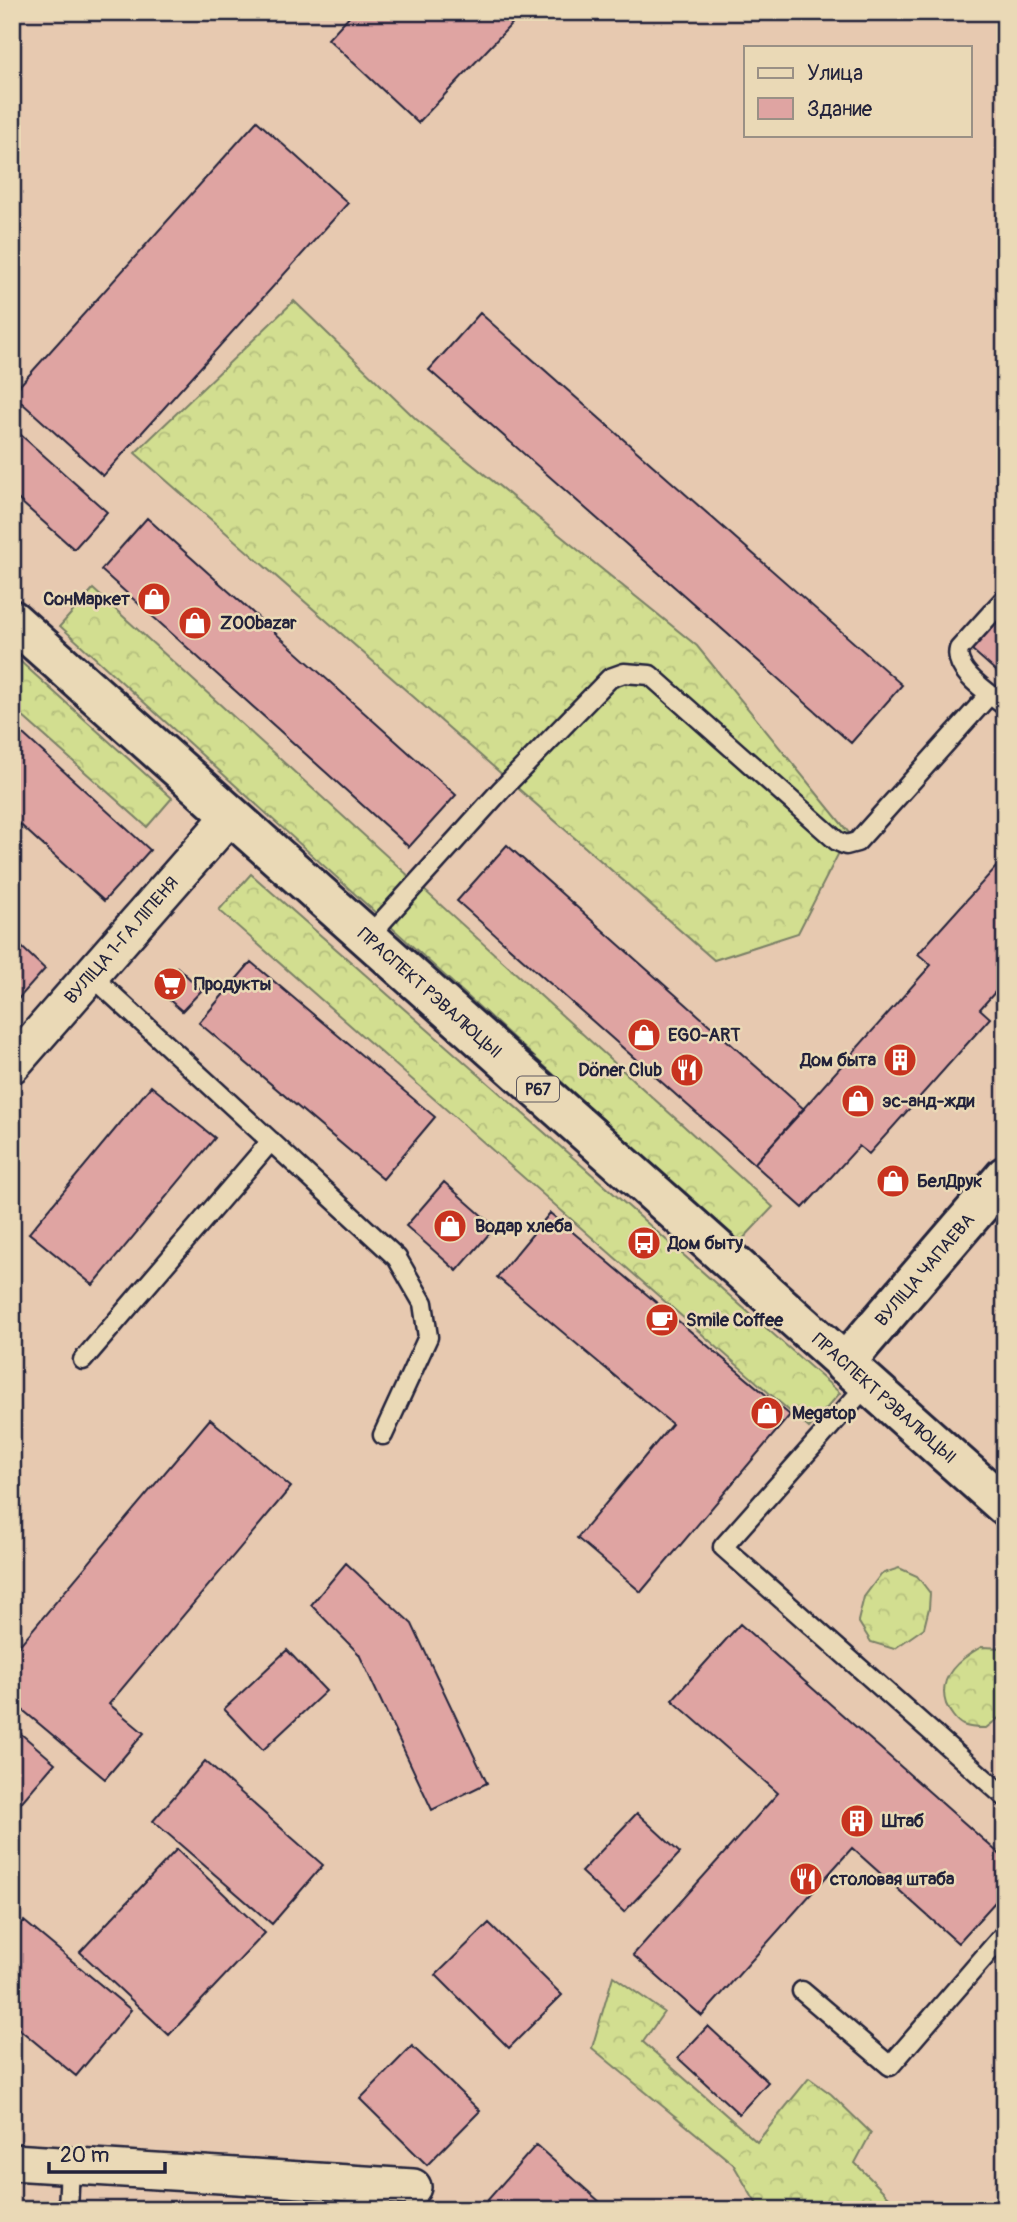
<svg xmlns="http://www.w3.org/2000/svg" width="1017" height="2222" font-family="Pangolin,sans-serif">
  <defs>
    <pattern id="forest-crowns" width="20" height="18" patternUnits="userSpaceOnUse" patternTransform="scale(1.75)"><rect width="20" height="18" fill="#d2de90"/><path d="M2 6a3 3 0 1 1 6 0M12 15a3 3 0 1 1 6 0" fill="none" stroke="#b4be7d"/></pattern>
  </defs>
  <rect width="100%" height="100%" fill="#e7c9b0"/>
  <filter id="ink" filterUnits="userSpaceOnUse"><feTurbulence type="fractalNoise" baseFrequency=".0143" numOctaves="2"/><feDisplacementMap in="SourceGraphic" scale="14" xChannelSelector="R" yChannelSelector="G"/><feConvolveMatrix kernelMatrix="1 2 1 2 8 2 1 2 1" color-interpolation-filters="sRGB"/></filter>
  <g filter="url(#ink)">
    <path fill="url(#forest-crowns)" stroke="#7a8066" stroke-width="2" d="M294,301L416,419L697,646L849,833L798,933L714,960L135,453Z
      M93,589L773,1207L739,1243L60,626Z
      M12,654L172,798L147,827L12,707Z
      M251,874L840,1393L809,1428L219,910Z
      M899,1568L917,1576L930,1593L929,1608L924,1628L894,1649L871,1642L858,1621L864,1597L881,1574Z
      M981,1647L1005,1648V1713L986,1728C980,1728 969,1728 963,1725C956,1722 949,1711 946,1704C937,1676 960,1659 981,1647Z
      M613,1976L664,2012L643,2042L757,2142L809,2078L831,2094L871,2133L855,2163L902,2210H760L733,2164L592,2048Z"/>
    <path fill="#dfa4a2" stroke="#22223b" stroke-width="2" d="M353,12H523L418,123L328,39Z
      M257,121L348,203L103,476L12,394Z
      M480,313L902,685L851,743L429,370Z
      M12,427L107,512L74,549L12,494Z
      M147,518L456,795L409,847L101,570Z
      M1005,610V679L971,649Z
      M12,724L150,850L104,901L12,817Z
      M507,845L804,1109L754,1164L457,901Z
      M1005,857V981L980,1009L990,1018L869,1154L859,1146L803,1208L754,1164L931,965L918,954Z
      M12,938L45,969L12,1006Z
      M251,962L435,1117L383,1179L199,1023Z
      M177,967L202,990L182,1011L157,989Z
      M151,1086L215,1138L93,1285L29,1233Z
      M444,1182L495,1227L457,1271L406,1226Z
      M550,1213L790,1415L641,1592L577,1538L672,1424L497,1277Z
      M210,1419L291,1487L109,1704L144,1733L105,1779L12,1701V1654Z
      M346,1563L412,1624L487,1783L432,1810L359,1654L311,1605Z
      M740,1624L1005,1859V1891L958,1943L852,1848L702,2016L633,1955L778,1793L672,1700Z
      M287,1650L326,1691L263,1750L224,1709Z
      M12,1726L55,1763L12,1813Z
      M205,1761L323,1865L272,1924L153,1821Z
      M637,1813L680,1853L624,1912L581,1872Z
      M177,1849L265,1933L169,2035L80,1952Z
      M24,1921L131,2010L76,2076L12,2023V1935Z
      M489,1923L562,1995L509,2048L436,1975Z
      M708,2026L768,2082L739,2114L678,2058Z
      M412,2046L480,2111L427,2165L360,2099Z
      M536,2145L609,2210H479Z"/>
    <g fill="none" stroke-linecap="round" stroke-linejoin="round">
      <defs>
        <path id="service" d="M1005,598L959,649C953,671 989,693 1005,706
          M368,937L501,790L610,678L624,673L650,675L837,841L846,845L857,842L990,694
          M91,975L397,1258L423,1303L428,1337L383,1435
          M83,1360L271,1141
          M867,1385L723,1547L1005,1797
          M802,1991L890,2066L1005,1933
          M68,2210L70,2166"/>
        <g id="minor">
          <path id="s1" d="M12,1065L231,815"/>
          <path d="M12,2162L413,2187"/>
        </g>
        <g id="secondary">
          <path id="s2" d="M844,1364L1005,1176"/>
        </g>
        <g id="primary">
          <path id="s3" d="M12,620L1005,1506"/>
        </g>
      </defs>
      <use href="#service" stroke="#22223b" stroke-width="23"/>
      <use href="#minor" stroke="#22223b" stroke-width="40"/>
      <use href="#secondary" stroke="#22223b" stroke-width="44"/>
      <use href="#primary" stroke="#22223b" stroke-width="44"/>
      <use href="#service" stroke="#ead9b6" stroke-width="18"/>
      <use href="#minor" stroke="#ead9b6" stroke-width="35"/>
      <use href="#secondary" stroke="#ead9b6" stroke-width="38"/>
      <use href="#primary" stroke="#ead9b6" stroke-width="38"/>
    </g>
  </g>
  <defs>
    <symbol id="shop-disc" viewBox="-11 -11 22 22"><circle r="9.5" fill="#c8321e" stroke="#ead9b6"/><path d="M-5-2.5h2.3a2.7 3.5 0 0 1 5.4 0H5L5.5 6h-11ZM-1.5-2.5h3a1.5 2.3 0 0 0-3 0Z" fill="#fff"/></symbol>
    <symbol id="supermarket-disc" viewBox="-11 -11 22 22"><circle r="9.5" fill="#c8321e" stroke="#ead9b6"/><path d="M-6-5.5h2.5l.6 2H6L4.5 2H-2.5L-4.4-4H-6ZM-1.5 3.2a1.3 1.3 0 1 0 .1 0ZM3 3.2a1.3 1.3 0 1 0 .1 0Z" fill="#fff"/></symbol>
    <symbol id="building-disc" viewBox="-11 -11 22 22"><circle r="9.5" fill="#c8321e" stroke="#ead9b6"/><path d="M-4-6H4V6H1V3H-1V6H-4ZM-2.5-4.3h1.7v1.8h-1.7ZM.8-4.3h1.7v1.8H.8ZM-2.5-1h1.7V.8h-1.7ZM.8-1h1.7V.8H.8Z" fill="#fff"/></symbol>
    <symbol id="restaurant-disc" viewBox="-11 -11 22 22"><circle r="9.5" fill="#c8321e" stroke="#ead9b6"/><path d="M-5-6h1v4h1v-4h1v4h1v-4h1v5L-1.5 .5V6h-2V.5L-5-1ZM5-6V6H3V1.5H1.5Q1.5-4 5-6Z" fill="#fff"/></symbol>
    <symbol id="bus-disc" viewBox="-11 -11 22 22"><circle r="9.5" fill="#c8321e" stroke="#ead9b6"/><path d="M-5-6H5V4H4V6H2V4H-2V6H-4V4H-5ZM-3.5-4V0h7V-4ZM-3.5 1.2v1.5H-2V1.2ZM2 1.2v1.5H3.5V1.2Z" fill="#fff"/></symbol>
    <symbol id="cafe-disc" viewBox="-11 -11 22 22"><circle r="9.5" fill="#c8321e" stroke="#ead9b6"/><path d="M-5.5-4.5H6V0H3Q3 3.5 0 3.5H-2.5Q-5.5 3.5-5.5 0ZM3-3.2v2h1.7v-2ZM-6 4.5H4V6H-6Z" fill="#fff"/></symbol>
  </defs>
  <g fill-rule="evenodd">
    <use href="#shop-disc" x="135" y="580" width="38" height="38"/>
    <use href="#shop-disc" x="176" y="604" width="38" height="38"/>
    <use href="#supermarket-disc" x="151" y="965" width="38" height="38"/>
    <use href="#shop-disc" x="625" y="1016" width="38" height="38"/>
    <use href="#building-disc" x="881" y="1041" width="38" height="38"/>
    <use href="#restaurant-disc" x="668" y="1051" width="38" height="38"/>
    <use href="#shop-disc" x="839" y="1082" width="38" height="38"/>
    <use href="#shop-disc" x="874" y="1162" width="38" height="38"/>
    <use href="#shop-disc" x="431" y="1207" width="38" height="38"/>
    <use href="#bus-disc" x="625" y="1224" width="38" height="38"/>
    <use href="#cafe-disc" x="643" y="1301" width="38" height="38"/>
    <use href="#shop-disc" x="748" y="1394" width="38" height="38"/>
    <use href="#building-disc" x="838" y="1802" width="38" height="38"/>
    <use href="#restaurant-disc" x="787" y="1860" width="38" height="38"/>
  </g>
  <g text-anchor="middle" stroke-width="5" stroke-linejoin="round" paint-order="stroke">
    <rect fill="#ead9b6" stroke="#5e5960" stroke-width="2" x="517" y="1076.5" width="42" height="25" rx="5"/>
    <g font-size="16" font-weight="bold" fill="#22223b">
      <text x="538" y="1095">Р67</text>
    </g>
    <g font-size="18" font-weight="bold" fill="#22223b" stroke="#ead9b6" text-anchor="start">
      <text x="130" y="605" text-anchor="end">СонМаркет</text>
      <text x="220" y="629">ZOObazar</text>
      <text x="194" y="990">Продукты</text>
      <text x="668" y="1041">EGO-ART</text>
      <text x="876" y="1066" text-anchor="end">Дом быта</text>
      <text x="662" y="1076" text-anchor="end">Döner Club</text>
      <text x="882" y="1107">эс-анд-жди</text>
      <text x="917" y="1187">БелДрук</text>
      <text x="475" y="1232">Водар хлеба</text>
      <text x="668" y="1249">Дом быту</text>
      <text x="686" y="1326">Smile Coffee</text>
      <text x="792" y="1419">Megatop</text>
      <text x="882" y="1827">Штаб</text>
      <text x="830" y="1885">столовая штаба</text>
    </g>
    <g font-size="18" fill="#22223b" stroke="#ead9b6">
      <text dy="6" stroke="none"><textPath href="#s1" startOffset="166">ВУЛІЦА 1-ГА ЛІПЕНЯ</textPath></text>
      <text dy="6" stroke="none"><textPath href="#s3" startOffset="560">ПРАСПЕКТ РЭВАЛЮЦЫІ</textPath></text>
      <text dy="6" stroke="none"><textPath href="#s2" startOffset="124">ВУЛІЦА ЧАПАЕВА</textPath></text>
      <text dy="6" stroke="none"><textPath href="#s3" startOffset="1169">ПРАСПЕКТ РЭВАЛЮЦЫІ</textPath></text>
    </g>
  </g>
  <rect width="1017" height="2222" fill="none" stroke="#ead9b6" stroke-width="42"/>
  <rect x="21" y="21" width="975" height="2180" fill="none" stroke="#22223b" stroke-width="2.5" filter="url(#ink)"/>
  <rect x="744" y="46" width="228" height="91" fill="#ead9b6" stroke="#9a9085" stroke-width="2"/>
  <rect x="758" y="68" width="35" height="10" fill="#ead9b6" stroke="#9a9085" stroke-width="2"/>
  <text x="807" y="80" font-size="21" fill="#22223b">Улица</text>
  <rect x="758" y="98" width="35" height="21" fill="#dfa4a2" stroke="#9a9085" stroke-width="2"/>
  <text x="807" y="116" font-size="21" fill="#22223b">Здание</text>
  <path d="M49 2162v10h116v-10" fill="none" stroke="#22223b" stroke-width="3.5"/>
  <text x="60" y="2162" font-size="21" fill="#22223b" stroke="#ead9b6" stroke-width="5" paint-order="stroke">20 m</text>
</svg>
